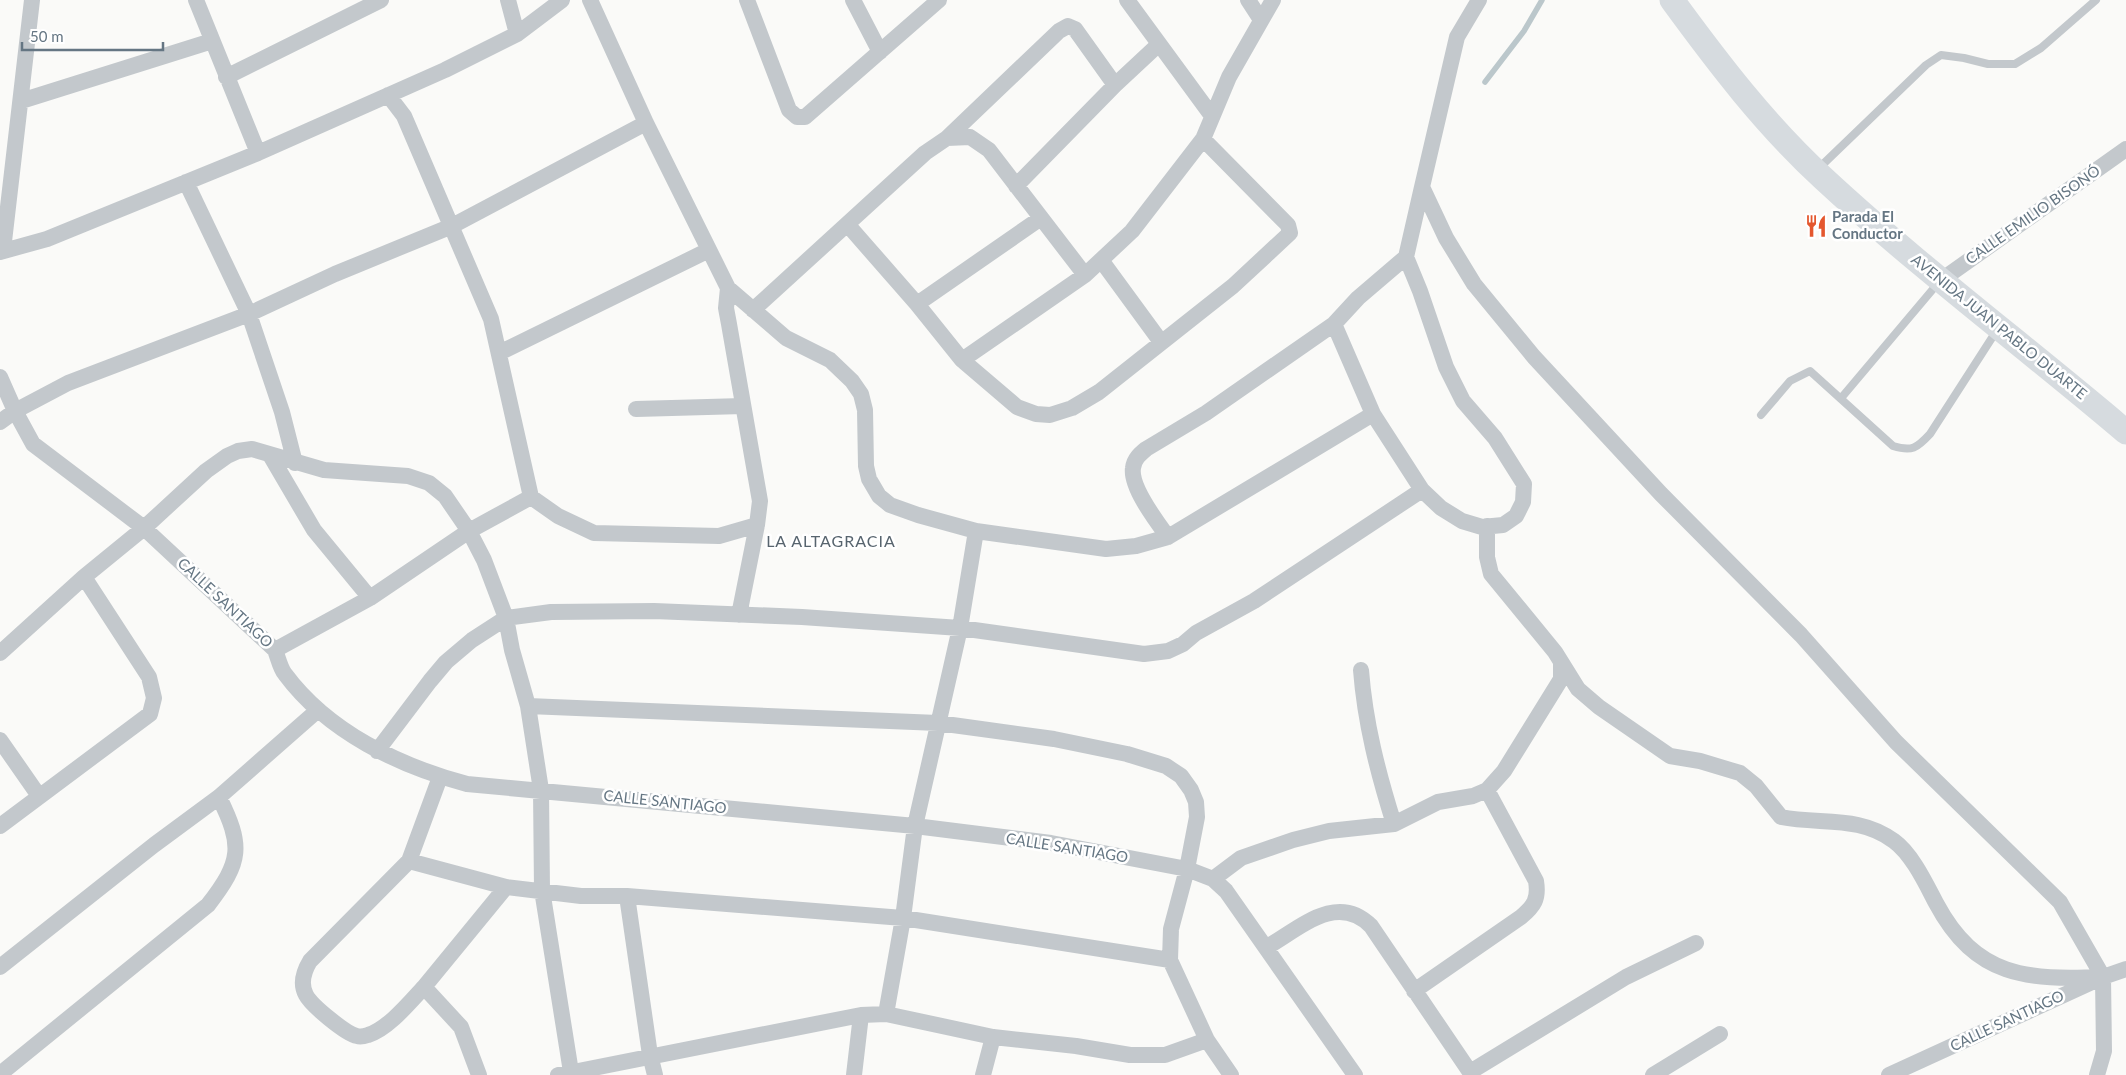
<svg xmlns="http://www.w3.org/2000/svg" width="2126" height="1075" font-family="Lato,sans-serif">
  <rect width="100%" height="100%" fill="#fafaf8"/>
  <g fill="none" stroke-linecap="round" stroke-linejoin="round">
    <path stroke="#bbc7cb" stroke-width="5.5" d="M1485,82L1524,31L1542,0"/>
    <path stroke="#c3c8cc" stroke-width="8" d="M1819,168L1926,65L1941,55L1964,58L1988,64H2015L2041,48L2096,0
      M1842,397L1939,282
      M1761,415L1790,381L1810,371L1893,446C1912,452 1917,448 1930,434L1997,330"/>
    <path stroke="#c3c8cc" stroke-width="16" d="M196,0L258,153
      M508,0L517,34
      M590,0L646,123L728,288L786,338L830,360L852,381L861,394L865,410L866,466L869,479L879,496L890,505L918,515L976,531L1106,549L1136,546L1168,537L1373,414L1334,324L1358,298L1406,257L1422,187
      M747,0L789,110L797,117H805L939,0
      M853,0L880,52
      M1127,0L1212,116
      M1248,0L1261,20
      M1479,0L1457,37L1422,187L1446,238L1474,284L1534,357L1661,494L1801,635L1896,742L2060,902L2103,977L2104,1051L2097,1075
      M226,77L381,0
      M388,95L404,116L491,319L531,497
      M21,101L212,41
      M947,138L970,137L989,150L1085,275
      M186,182L249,314L282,412L295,463
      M1016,186L1115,85L1159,44
      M847,224L917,304L962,360L1017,407L1036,414L1050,415L1072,408L1099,392L1233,286L1290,233L1288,225L1203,139
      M3,250L32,0
      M0,252L47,239L258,153L445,70L517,34L562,0
      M1406,257L1420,291L1446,367L1463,401L1495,438L1524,484L1523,502L1516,516L1503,525L1482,527L1462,521L1441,508L1422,490
      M1101,260L1161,342
      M1940,281L2126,149
      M728,288L726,308L729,324L760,501L757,525L739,615
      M917,304L1041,218
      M753,310L925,153L947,138L1059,31L1068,26L1075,29L1115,85
      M499,353L709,250
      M962,360L1085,275L1132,231L1203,139L1229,77L1273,0
      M0,377L15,411L33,444L144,528L275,650C278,657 280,668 285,674C328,732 399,766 467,784L915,826L1051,843L1187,869L1213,879L1226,891L1355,1075
      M636,409L743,406
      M0,422L15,411L68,383L249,314L335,274L452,226L646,123
      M270,455L314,530L370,598
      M1487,526V557L1491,574L1555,652L1578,689L1599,707L1670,756L1700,761L1740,773L1756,786L1781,817C1821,825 1859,815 1894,841C1912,854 1926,884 1936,903C1976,978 2027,980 2103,977
      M1168,537C1157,522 1130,487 1133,468C1134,459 1140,454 1146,449L1206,413L1334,324
      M275,650L370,598L469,531L531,497L558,516L594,533L719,536L757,525
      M0,653L84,577L144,528L206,471L227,456L238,451L252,449L324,470L408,476L429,483L445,496L469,531L484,560L506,618L512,650L528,706L541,790L542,890L571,1072
      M1361,670C1365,723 1378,773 1394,824
      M528,706L938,723L1054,739L1127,754L1166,766L1181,776L1191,790L1196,802L1197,817L1187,869L1171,929L1170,960L1207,1040L1231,1075
      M0,740L39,796
      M377,751L430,681L446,662L472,640L506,618L551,612L654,611L802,617L960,628L1144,654L1168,651L1183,644L1196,633L1254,601L1422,490L1373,414
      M440,777L409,861L310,961C304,971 300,984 306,995C311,1005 346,1034 357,1036C360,1037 365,1036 368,1035C388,1029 410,1002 424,987L461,1027L479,1075
      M0,826L150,714L154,698L149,677L84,577
      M409,861L506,887L581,896H627L903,918L1170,960
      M1213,879L1241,858L1293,840L1329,831L1394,824L1438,802L1473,796L1487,790L1504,771L1561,679V662
      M627,896L650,1055L655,1075
      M1267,947C1300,928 1337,892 1371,926L1472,1075
      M0,967L154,845L219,797L318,710
      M424,987L506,887
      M1414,991L1521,917C1534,906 1539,899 1536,881L1487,790
      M886,1014L903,918L915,826L960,628L976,531
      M1470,1072L1626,977L1696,943
      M0,1074L208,905C242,861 243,846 219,797
      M558,1075L861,1015L886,1014L993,1037L1076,1046L1130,1055H1165L1207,1040
      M854,1075L861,1015
      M983,1075L993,1037
      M1653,1075L1720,1034
      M1889,1075L2103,977L2126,969"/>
    <path stroke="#d6dbdf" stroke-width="25" d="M1672,0C1718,63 1766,126 1824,179C1920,268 2026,347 2126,432"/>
  </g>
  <defs>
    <symbol id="restaurant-bare" viewBox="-9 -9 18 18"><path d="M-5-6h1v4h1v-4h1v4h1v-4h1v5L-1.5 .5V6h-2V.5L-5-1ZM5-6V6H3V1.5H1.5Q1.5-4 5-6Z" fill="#e4572e" stroke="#fff" stroke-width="2.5" paint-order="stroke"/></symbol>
  </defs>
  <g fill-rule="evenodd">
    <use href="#restaurant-bare" x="1800" y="210" width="32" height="32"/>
  </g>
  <g text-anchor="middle" stroke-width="5" stroke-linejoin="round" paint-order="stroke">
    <g font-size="15" fill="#657683" stroke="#fff">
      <text transform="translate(2033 215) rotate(-35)" y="5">CALLE EMILIO BISONÓ</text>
      <text transform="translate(1999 327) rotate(39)" y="5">AVENIDA JUAN PABLO DUARTE</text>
      <text transform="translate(225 603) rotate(43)" y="5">CALLE SANTIAGO</text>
      <text transform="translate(665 802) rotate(6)" y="5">CALLE SANTIAGO</text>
      <text transform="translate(1067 848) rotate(9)" y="5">CALLE SANTIAGO</text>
      <text transform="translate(2007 1021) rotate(-25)" y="5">CALLE SANTIAGO</text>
    </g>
    <g font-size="15" font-weight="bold" fill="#657683" stroke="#fff" text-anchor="start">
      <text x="1832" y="222">Parada El<tspan x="1832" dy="17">Conductor</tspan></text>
    </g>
    <g font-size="16" letter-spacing="1" fill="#57646e" stroke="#fff">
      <text x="831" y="547">LA ALTAGRACIA</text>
    </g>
  </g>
  <path d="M22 42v8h141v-8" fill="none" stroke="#657683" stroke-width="2.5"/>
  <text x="30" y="42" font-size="15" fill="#657683" stroke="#ffffff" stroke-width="4" paint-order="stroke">50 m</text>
</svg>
